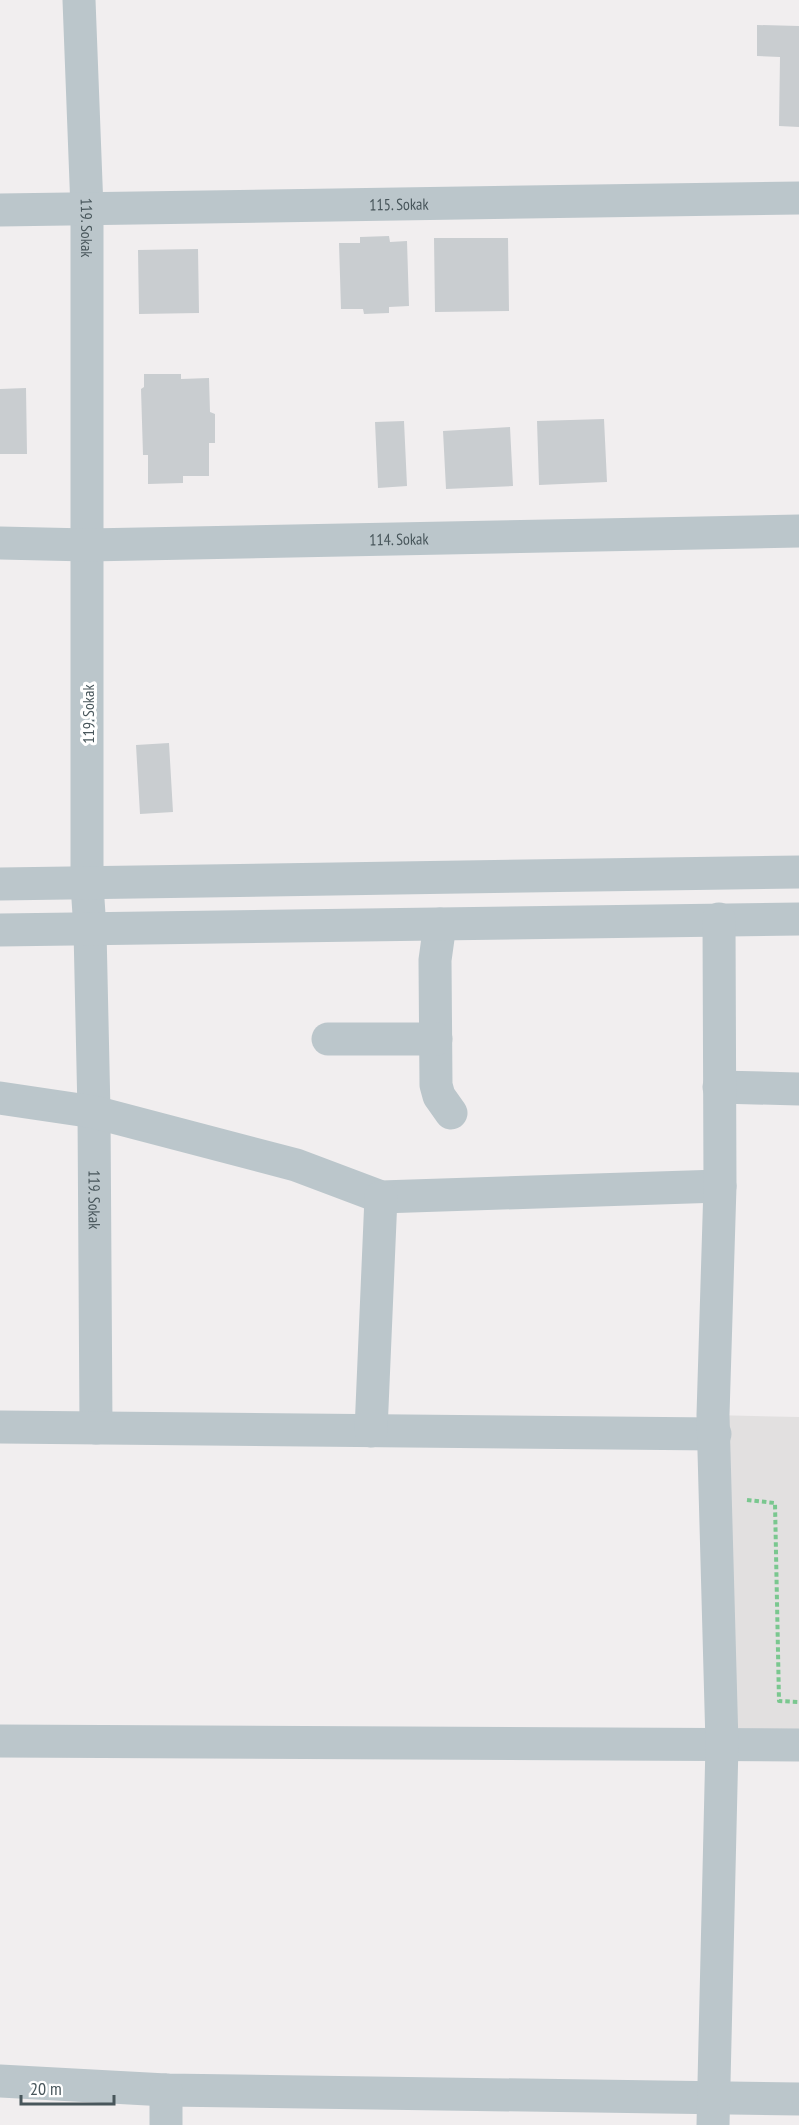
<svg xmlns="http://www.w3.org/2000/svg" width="799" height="2125" font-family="'PT Sans Narrow',sans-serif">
  <rect width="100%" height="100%" fill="#f1eeef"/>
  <path fill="#e2e0e0" d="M713,1415L799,1417V1745L722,1744Z"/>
  <path fill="#c9cdd0" d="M757,25L799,26V127L779,126L780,57L757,56Z
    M389,236L390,242L407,241L409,306L389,307V313L364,314L363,309H341L339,243H360V237Z
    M434,238H508L509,311L435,312Z
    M198,249L199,313L139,314L138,250Z
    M144,374H181V379L209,378L210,412L215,414V443H209V476H183V483L148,484V455H143L141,389L144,387Z
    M26,388L27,454H0V389Z
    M604,419L607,482L539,485L537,421Z
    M404,421L407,486L378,488L375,422Z
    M510,427L513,486L446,489L443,431Z
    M169,743L173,812L140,814L136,745Z"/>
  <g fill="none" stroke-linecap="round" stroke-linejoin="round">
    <path stroke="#7ac78f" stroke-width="4" stroke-dasharray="4.5 3" stroke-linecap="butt" d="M747,1500L775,1503L779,1701L799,1702"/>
    <g stroke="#bbc6cb" stroke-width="33">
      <path id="s1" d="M79,0L87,209V884L90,930L94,1112L96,1428"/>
      <path id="s2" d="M0,210L799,198"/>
      <path id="s3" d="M0,543L88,545L799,531"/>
      <path d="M0,884L799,872"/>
      <path d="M440,924L435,960L436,1085L439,1096L451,1113"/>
      <path d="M0,930L799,919"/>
      <path d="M328,1039H436"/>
      <path d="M719,1087L799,1089"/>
      <path d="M0,1098L94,1112L296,1165L381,1197L720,1186"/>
      <path d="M0,1427L715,1434"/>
      <path d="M371,1431L381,1197"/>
      <path d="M0,1741L799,1745"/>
      <path d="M0,2081L166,2090L799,2099"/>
      <path d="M166,2090V2125"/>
      <path d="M713,2125L722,1744L713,1415L720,1186L719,919"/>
    </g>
  </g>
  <g text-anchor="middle" stroke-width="6" stroke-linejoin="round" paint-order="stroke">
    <g font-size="16" fill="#48565b" stroke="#fff">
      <text dy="6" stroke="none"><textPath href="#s2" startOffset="399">115. Sokak</textPath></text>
      <text dy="6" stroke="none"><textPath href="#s1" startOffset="228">119. Sokak</textPath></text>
      <text dy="6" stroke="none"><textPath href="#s3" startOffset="399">114. Sokak</textPath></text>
      <text transform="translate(88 714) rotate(-90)" y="6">119. Sokak</text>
      <text dy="6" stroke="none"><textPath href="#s1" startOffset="1200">119. Sokak</textPath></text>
    </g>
  </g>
  <path d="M21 2095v9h93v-9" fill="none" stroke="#48565b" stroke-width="3"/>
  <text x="30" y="2095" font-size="18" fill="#48565b" stroke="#ffffff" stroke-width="4.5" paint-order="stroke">20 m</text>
</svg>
